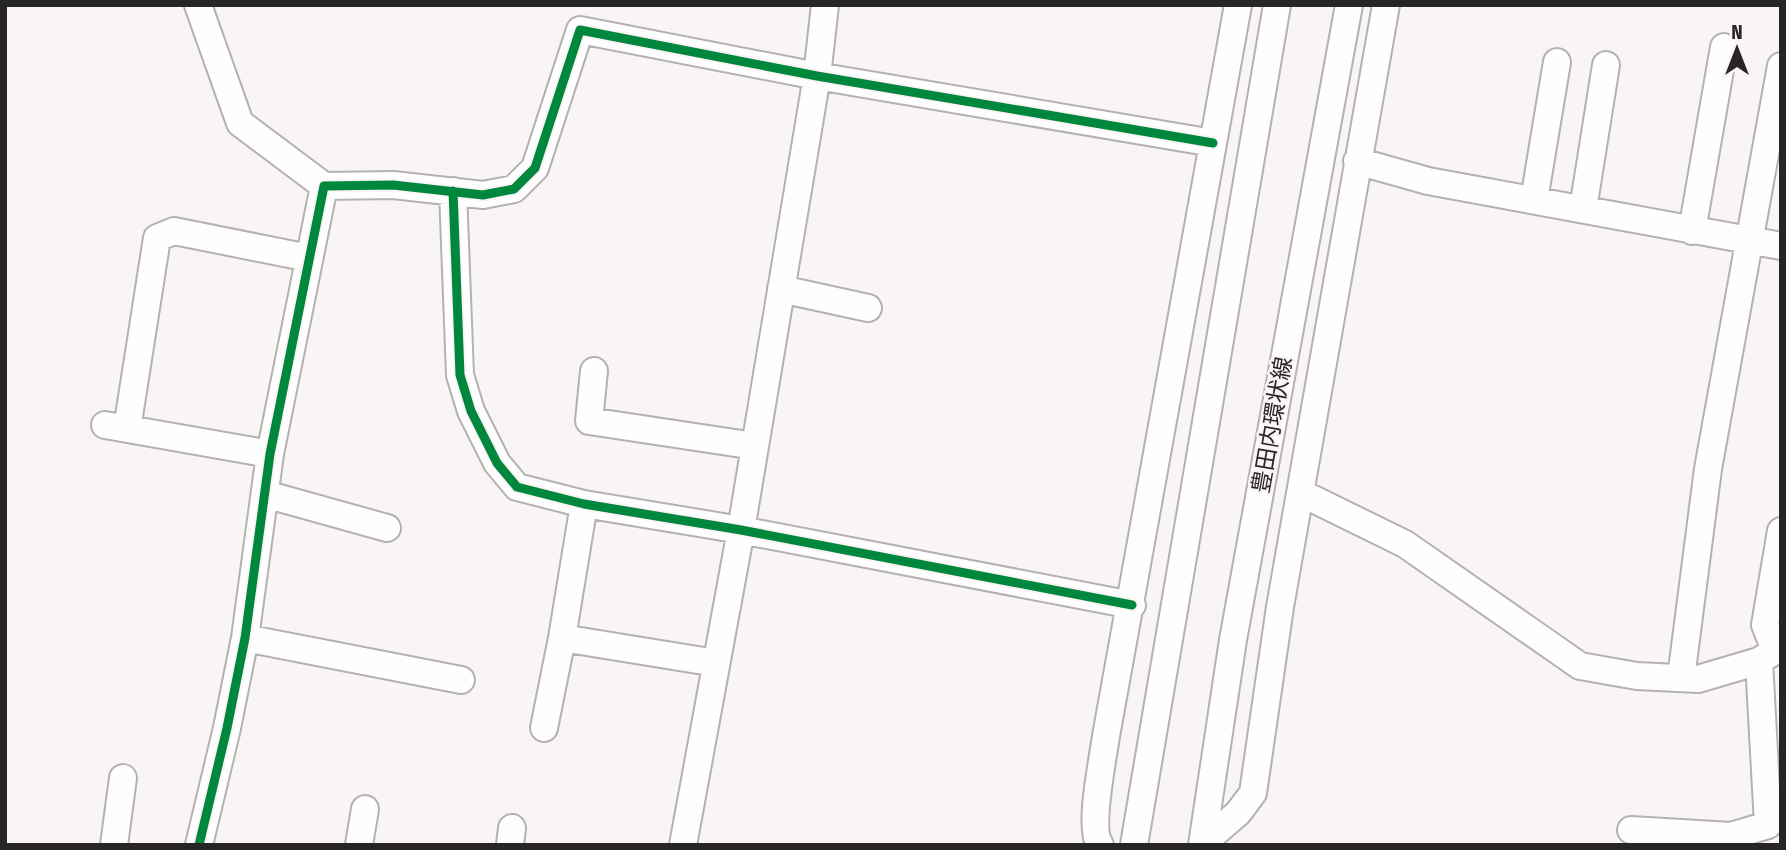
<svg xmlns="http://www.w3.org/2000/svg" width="1786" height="850" font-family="'Fira Sans Condensed','Noto Sans JP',sans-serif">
  <rect width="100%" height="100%" fill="#faf5f5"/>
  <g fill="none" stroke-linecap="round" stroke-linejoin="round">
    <defs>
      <path id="minor" d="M198,5L240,123L324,186
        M1357,161L1428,181L1781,246
        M453,191L460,375L471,411L497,463L517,487L584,504L741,530L1132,605
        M1534,200L1557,62
        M1583,209L1606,65
        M1692,231L1724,47
        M781,289L868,308
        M594,371L589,421L755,446
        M105,425L270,454
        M127,429L157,238L174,231L309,258
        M1301,493L1405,544L1580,666L1637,676L1698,679L1759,661L1781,647
        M265,494L387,528
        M584,504L562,638L716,663
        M245,638L461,680
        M1775,650L1765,625L1781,531
        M1681,678L1708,469L1781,66
        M544,728L562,638
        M1631,830L1731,836L1768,825L1759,661
        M1202,844L1238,813L1253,793L1280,607L1386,5
        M114,845L123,778
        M199,845L227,728L245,638L270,454L324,186L393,185L483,195L514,189L535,168L580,30L817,76L1213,143
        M359,845L365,809
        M510,845L512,828
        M683,845L741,530L817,76L825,5
        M1100,845C1088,828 1103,759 1106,736L1238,5
        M1134,845L1277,5
        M1202,845L1233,640L1349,5"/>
    </defs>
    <use href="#minor" stroke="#b5b1b1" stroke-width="30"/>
    <use href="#minor" stroke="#fefefe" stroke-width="26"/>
    <defs>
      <path id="cycleway" d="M453,191L460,375L471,411L497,463L517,487L584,504L741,530L1132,605
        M199,845L227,728L245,638L270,454L324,186L393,185L483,195L514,189L535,168L580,30L817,76L1213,143"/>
    </defs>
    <use href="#cycleway" stroke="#fbf4f4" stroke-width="13"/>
    <use href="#cycleway" stroke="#00873e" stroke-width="9"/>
  </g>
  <g text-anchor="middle" stroke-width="5" stroke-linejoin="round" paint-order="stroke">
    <g font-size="23" fill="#272525" stroke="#fbf4f4">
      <text transform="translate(1272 425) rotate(-80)" y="8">豊田内環状線</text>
    </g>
  </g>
  <rect width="1786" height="850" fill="none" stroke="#272525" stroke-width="14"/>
  <g transform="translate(1737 49)" stroke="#fbf4f4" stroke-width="5" paint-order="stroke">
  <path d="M0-5L12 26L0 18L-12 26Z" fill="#272525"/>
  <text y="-10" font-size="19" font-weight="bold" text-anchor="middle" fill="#272525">N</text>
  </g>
</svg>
